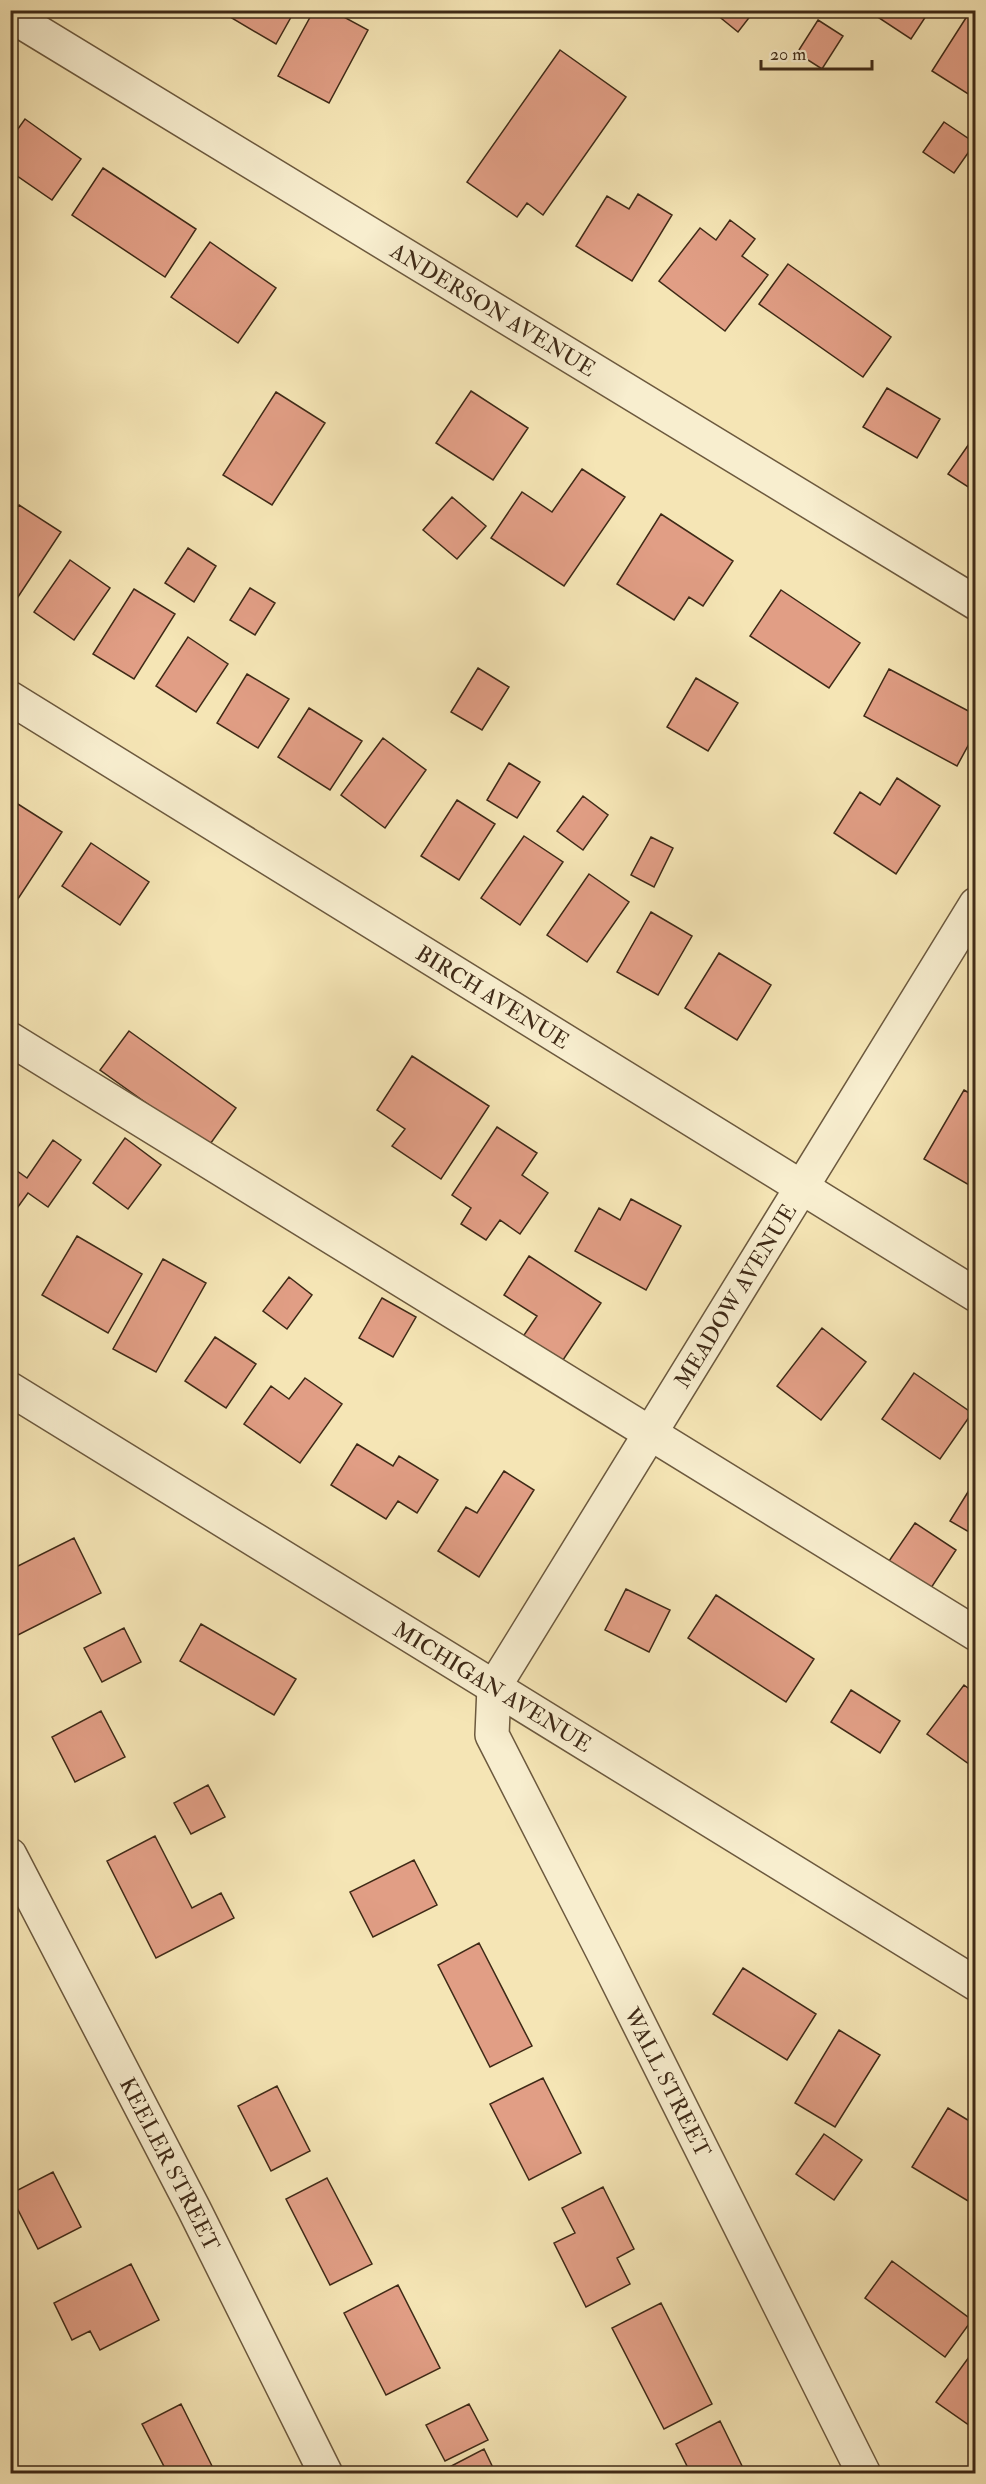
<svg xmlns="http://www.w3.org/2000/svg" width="986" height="2484" font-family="'IM FELL Double Pica',serif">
  <rect width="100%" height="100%" fill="#f5e5b5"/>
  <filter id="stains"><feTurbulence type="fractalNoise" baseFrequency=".00333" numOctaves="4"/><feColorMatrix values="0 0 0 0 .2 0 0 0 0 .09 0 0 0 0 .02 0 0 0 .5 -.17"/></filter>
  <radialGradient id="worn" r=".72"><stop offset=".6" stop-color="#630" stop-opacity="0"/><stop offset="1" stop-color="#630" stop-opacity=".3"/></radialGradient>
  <path fill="#e19e85" stroke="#3f2a17" stroke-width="1.5" d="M233,10H295L276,44L230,17Z
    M314,10H331L368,30L329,103L278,76Z
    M711,10H755L738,32Z
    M871,10H930L911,39L870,12Z
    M971,10L976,12V99L932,71Z
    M818,20L843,36L822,69L797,53Z
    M560,50L626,97L543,215L527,203L517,217L467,182Z
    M25,119L81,159L52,200L10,171V140Z
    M944,122L975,143L954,173L923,152Z
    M103,168L196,229L165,277L72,215Z
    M638,194L672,215L632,281L576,246L607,196L629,209Z
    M730,220L755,239L742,256L768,275L725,331L659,281L700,228L716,240Z
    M210,242L276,288L238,343L171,297Z
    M788,264L891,337L863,377L759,304Z
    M887,388L940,419L917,458L863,427Z
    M471,391L528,428L493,480L436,443Z
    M276,392L325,423L272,505L223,475Z
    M976,434V492L948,474Z
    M582,469L625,497L564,586L491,538L522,492L552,512Z
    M452,497L486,526L457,559L423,530Z
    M19,505L61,532L16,600L10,597V518Z
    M661,514L733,561L703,606L689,597L674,620L617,584Z
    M188,548L216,566L194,602L165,583Z
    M70,560L110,588L74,640L34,612Z
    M250,588L275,603L255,635L230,620Z
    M134,589L175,614L134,679L93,654Z
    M781,590L860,643L829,688L750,636Z
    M188,637L228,664L196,712L156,686Z
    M478,668L509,687L482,730L451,712Z
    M889,669L976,715V731L957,766L864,716Z
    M247,674L289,699L258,748L217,723Z
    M696,678L738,703L708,751L667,727Z
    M309,708L362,741L330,790L278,757Z
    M383,738L426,770L385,828L341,795Z
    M509,763L540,782L517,818L487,800Z
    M897,778L940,806L896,874L834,833L860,792L880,805Z
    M583,796L608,815L583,850L557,831Z
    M10,799L62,832L10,911Z
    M457,800L495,824L459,880L421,856Z
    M524,836L563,862L520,925L481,898Z
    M651,837L673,848L654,887L631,875Z
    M91,843L149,882L120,925L62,886Z
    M589,874L629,902L587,962L547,935Z
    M651,912L692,936L658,995L617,972Z
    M719,953L771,985L737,1040L685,1008Z
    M129,1031L236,1108L208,1147L100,1070Z
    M412,1056L489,1106L441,1179L392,1146L405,1129L377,1110Z
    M964,1090L976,1097V1189L924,1159Z
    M497,1127L537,1153L522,1175L548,1193L520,1234L500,1220L486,1240L461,1224L471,1208L452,1195Z
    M125,1138L161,1165L128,1209L93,1183Z
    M53,1140L81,1160L48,1207L28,1193L10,1218V1166L27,1178Z
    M631,1199L681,1226L646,1290L575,1251L599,1208L620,1220Z
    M77,1236L142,1274L108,1333L42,1295Z
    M529,1256L601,1303L561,1363L522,1338L537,1316L504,1295Z
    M163,1259L206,1283L156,1372L113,1349Z
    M289,1277L312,1295L287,1329L263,1311Z
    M382,1298L416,1317L393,1357L359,1338Z
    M822,1328L866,1362L821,1420L777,1386Z
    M215,1337L256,1364L226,1408L185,1381Z
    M914,1373L972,1413L940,1459L882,1419Z
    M305,1378L342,1404L300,1463L244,1424L271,1386L289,1399Z
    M357,1444L393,1466L399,1456L438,1480L417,1513L398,1501L386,1519L331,1485Z
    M504,1471L534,1490L479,1577L438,1551L466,1507L477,1513Z
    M976,1479V1536L950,1521Z
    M915,1523L956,1550L931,1588L889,1561Z
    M74,1538L101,1593L10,1639V1570Z
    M626,1589L670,1610L649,1652L605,1630Z
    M716,1595L814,1659L786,1702L688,1638Z
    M201,1624L296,1679L274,1715L180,1661Z
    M124,1628L141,1662L102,1682L84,1648Z
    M964,1685L976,1694V1769L927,1734Z
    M851,1690L900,1721L880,1753L831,1722Z
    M101,1711L125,1757L75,1782L52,1737Z
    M208,1785L225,1817L191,1834L174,1803Z
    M155,1836L192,1908L221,1893L234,1918L156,1958L107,1861Z
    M414,1860L437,1905L373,1937L350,1892Z
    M479,1943L532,2046L490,2067L438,1965Z
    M743,1968L816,2014L787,2060L713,2014Z
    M839,2030L880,2055L835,2127L795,2103Z
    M543,2078L581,2153L529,2180L490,2104Z
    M277,2086L310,2151L271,2171L238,2106Z
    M948,2108L976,2125V2200L973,2204L912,2167Z
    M824,2134L862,2160L834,2200L796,2174Z
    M53,2172L81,2227L38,2249L10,2194Z
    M327,2178L372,2264L330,2285L286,2199Z
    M603,2187L634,2249L617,2258L630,2284L586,2307L554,2243L575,2233L562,2208Z
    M892,2261L972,2320L945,2357L865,2298Z
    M131,2264L159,2320L100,2350L90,2331L72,2340L54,2303Z
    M398,2285L440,2368L386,2395L344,2313Z
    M661,2303L712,2404L664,2429L612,2328Z
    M969,2357L976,2362V2430L936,2402Z
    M181,2404L216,2474H168L142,2424Z
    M469,2404L488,2440L445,2461L426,2425Z
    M720,2421L746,2474H682L689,2470L676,2444Z
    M484,2449L496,2474H436Z"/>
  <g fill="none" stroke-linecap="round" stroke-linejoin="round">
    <defs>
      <g id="minor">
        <path id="s1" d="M10,15L976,603"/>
        <path id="s2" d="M10,698L976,1295"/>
        <path d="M10,1039L976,1634"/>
        <path id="s3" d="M10,1389L976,1984"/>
        <path id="s4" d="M10,1855L194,2209L326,2474"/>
        <path id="s5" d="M864,2474L604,1954L492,1735L494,1687L976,904"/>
      </g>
    </defs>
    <use href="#minor" stroke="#6c593e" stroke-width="36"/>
    <use href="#minor" stroke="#f8eecf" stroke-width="33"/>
  </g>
  <g text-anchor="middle" stroke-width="5" stroke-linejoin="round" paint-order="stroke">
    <g font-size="22" fill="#3f2a17" stroke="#f8eecf">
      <text dy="8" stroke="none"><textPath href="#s1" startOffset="566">ANDERSON AVENUE</textPath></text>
      <text dy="8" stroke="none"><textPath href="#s2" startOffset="568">BIRCH AVENUE</textPath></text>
      <text dy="8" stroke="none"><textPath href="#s5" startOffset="1335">MEADOW AVENUE</textPath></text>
      <text dy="8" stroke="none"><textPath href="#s3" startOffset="567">MICHIGAN AVENUE</textPath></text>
      <text transform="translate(668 2082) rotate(63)" y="8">WALL STREET</text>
      <text dy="8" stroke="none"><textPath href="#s4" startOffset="348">KEELER STREET</textPath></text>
    </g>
  </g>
  <rect width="986" height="2484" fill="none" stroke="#f5e5b5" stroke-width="36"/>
  <rect x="12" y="12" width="962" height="2460" fill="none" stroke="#3f2a17" stroke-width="3"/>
  <rect x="18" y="18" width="950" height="2448" fill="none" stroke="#3f2a17" stroke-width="1.5"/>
  <path d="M761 60v9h111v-9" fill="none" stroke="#3f2a17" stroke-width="3"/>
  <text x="770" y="60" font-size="18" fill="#3f2a17" stroke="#f8eecf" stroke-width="4.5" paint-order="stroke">20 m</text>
  <rect width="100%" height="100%" filter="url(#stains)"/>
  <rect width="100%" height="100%" fill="url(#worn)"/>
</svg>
